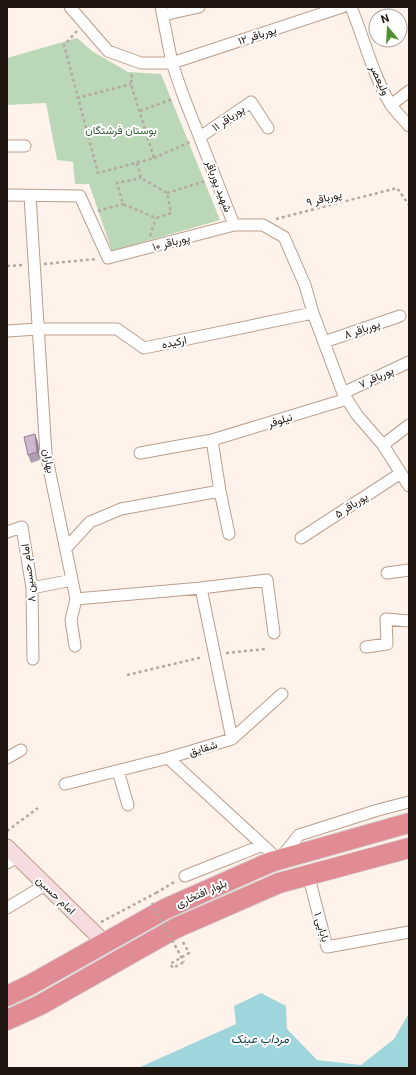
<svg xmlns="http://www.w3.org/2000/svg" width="416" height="1075" font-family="Roboto,Vazirmatn,sans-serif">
  <rect width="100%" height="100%" fill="#fff2ea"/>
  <path fill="#bad7b8" d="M77,38L92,51L128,72L161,74L220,220L112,251L89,184H75L73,162L57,160L46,103L7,105V58Z"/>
  <path fill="#9fd6db" d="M261,993L286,1006L287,1029L317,1060L361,1065L394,1039L409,1013V1068H138L236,1024L234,1006Z"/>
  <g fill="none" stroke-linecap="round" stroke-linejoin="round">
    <defs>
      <path id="street" d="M70,7L108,51L141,63H172L342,7
        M161,7L172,63L183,95L234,225H263L284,237L305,285L313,313L343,393L357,415L383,445L409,486
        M351,7C364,38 373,76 391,105C396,112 403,119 409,126
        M163,15L199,7
        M391,105L409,91
        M200,137L251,102L268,128
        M7,146H25
        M7,195L80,196L108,258L234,225
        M30,196L46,454L76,599L71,620L75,646
        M7,331L38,329H117L144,348L313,313
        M324,342L400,316
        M343,393L409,362
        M212,440L220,491
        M383,445L409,425
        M140,453L212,440L347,399
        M7,532L22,527L32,588L33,659
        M301,538L401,473
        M66,548L90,522L121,509L220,491L229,534
        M387,573L409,570
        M32,588L72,580
        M201,588L232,739
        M76,599L201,588L267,580L274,633
        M366,647L387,644L386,619L409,621
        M7,758L21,750
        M168,758L279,860L299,835L378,810L409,802
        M118,771L128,805
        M65,784L168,758L232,739L282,694
        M7,863L17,857
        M308,874L327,947L409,932
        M185,876L263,845
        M7,908L45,885"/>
      <path id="secondary" d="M7,847L105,943"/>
      <path id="highway" d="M7,996L30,985L165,909L271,862L409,823
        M7,1020L40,1005L176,928L279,883L409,848"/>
    </defs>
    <use href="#street" stroke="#bb9e8c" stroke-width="13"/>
    <use href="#secondary" stroke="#bb9e8c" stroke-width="17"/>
    <use href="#highway" stroke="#d7d5d4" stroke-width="22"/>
    <path stroke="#b4a8a1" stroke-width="2.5" stroke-dasharray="3 3" stroke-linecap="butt" d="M77,31L64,45L98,173L154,158L131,84L132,71
      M77,98L131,84
      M140,111L173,99
      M154,158L190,142
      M137,163L141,178L167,193L171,213L156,218L123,204L117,183L141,178
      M167,193L206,181
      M98,211L123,204
      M276,219L397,188L409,205
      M150,236L156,218
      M44,264L97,259
      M7,266L24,265
      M226,653L265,649
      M127,675L203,657
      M7,831L38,808
      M156,893L176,881
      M101,922L156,893L158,896
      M183,942L189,953L170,964L173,968L184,962"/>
    <use href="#street" stroke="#fff" stroke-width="11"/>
    <use href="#secondary" stroke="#f6dcdf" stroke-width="15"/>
    <use href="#highway" stroke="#e18c95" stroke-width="20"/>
    <path stroke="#b4a8a1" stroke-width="2.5" stroke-dasharray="3 3" stroke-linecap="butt" d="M152,903L184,962"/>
  </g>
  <path fill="#b19db2" d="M38,442L40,460L31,463L28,455Z"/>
  <path fill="#907f91" d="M35,434L38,442L40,460L37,452Z"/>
  <path fill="#ceb6cf" stroke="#907f91" d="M35,434L37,452L28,455L24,437Z"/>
  <g text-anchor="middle" stroke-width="4" stroke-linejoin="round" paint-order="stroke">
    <g font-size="11" fill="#20160f" stroke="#fff">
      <text transform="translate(257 35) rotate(-18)" y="4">پورباقر ۱۲</text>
      <text transform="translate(380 80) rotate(65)" y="4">ولیعصر</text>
      <text transform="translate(228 118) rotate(-35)" y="4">پورباقر ۱۱</text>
      <text transform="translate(219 186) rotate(69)" y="4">شهید پورباقر</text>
      <text transform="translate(324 198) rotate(-14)" y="4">پورباقر ۹</text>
      <text transform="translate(171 242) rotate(-15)" y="4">پورباقر ۱۰</text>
      <text transform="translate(362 329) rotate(-19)" y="4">پورباقر ۸</text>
      <text transform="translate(174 342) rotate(-12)" y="4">ارکیده</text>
      <text transform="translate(376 377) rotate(-25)" y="4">پورباقر ۷</text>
      <text transform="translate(280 420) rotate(-17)" y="4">نیلوفر</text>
      <text transform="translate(49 461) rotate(80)" y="4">بهاران</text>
      <text transform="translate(351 505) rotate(-33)" y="4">پورباقر ۵</text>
      <text transform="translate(28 573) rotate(-97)" y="4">امام حسین ۸</text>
      <text transform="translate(203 748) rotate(-17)" y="4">شقایق</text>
      <text transform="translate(201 893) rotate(-24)" y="4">بلوار افتخاری</text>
      <text transform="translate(56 895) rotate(44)" y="4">امام حسین</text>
      <text transform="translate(322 927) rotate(74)" y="4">بابایی ۱</text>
    </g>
    <g font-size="11" fill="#315d30" stroke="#fff">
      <text x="121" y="134">بوستان فرشتگان</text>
    </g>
    <g font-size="12" font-style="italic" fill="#063b3f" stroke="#fff">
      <text x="260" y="1043">مرداب عینک</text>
    </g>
  </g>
  <rect width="416" height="1075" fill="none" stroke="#20160f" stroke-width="16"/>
  <g transform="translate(388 28) rotate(342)"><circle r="19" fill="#ffffff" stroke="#a6a29f"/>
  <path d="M0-3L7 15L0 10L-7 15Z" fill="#508f30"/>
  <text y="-6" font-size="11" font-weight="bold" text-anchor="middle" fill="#20160f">N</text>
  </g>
</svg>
